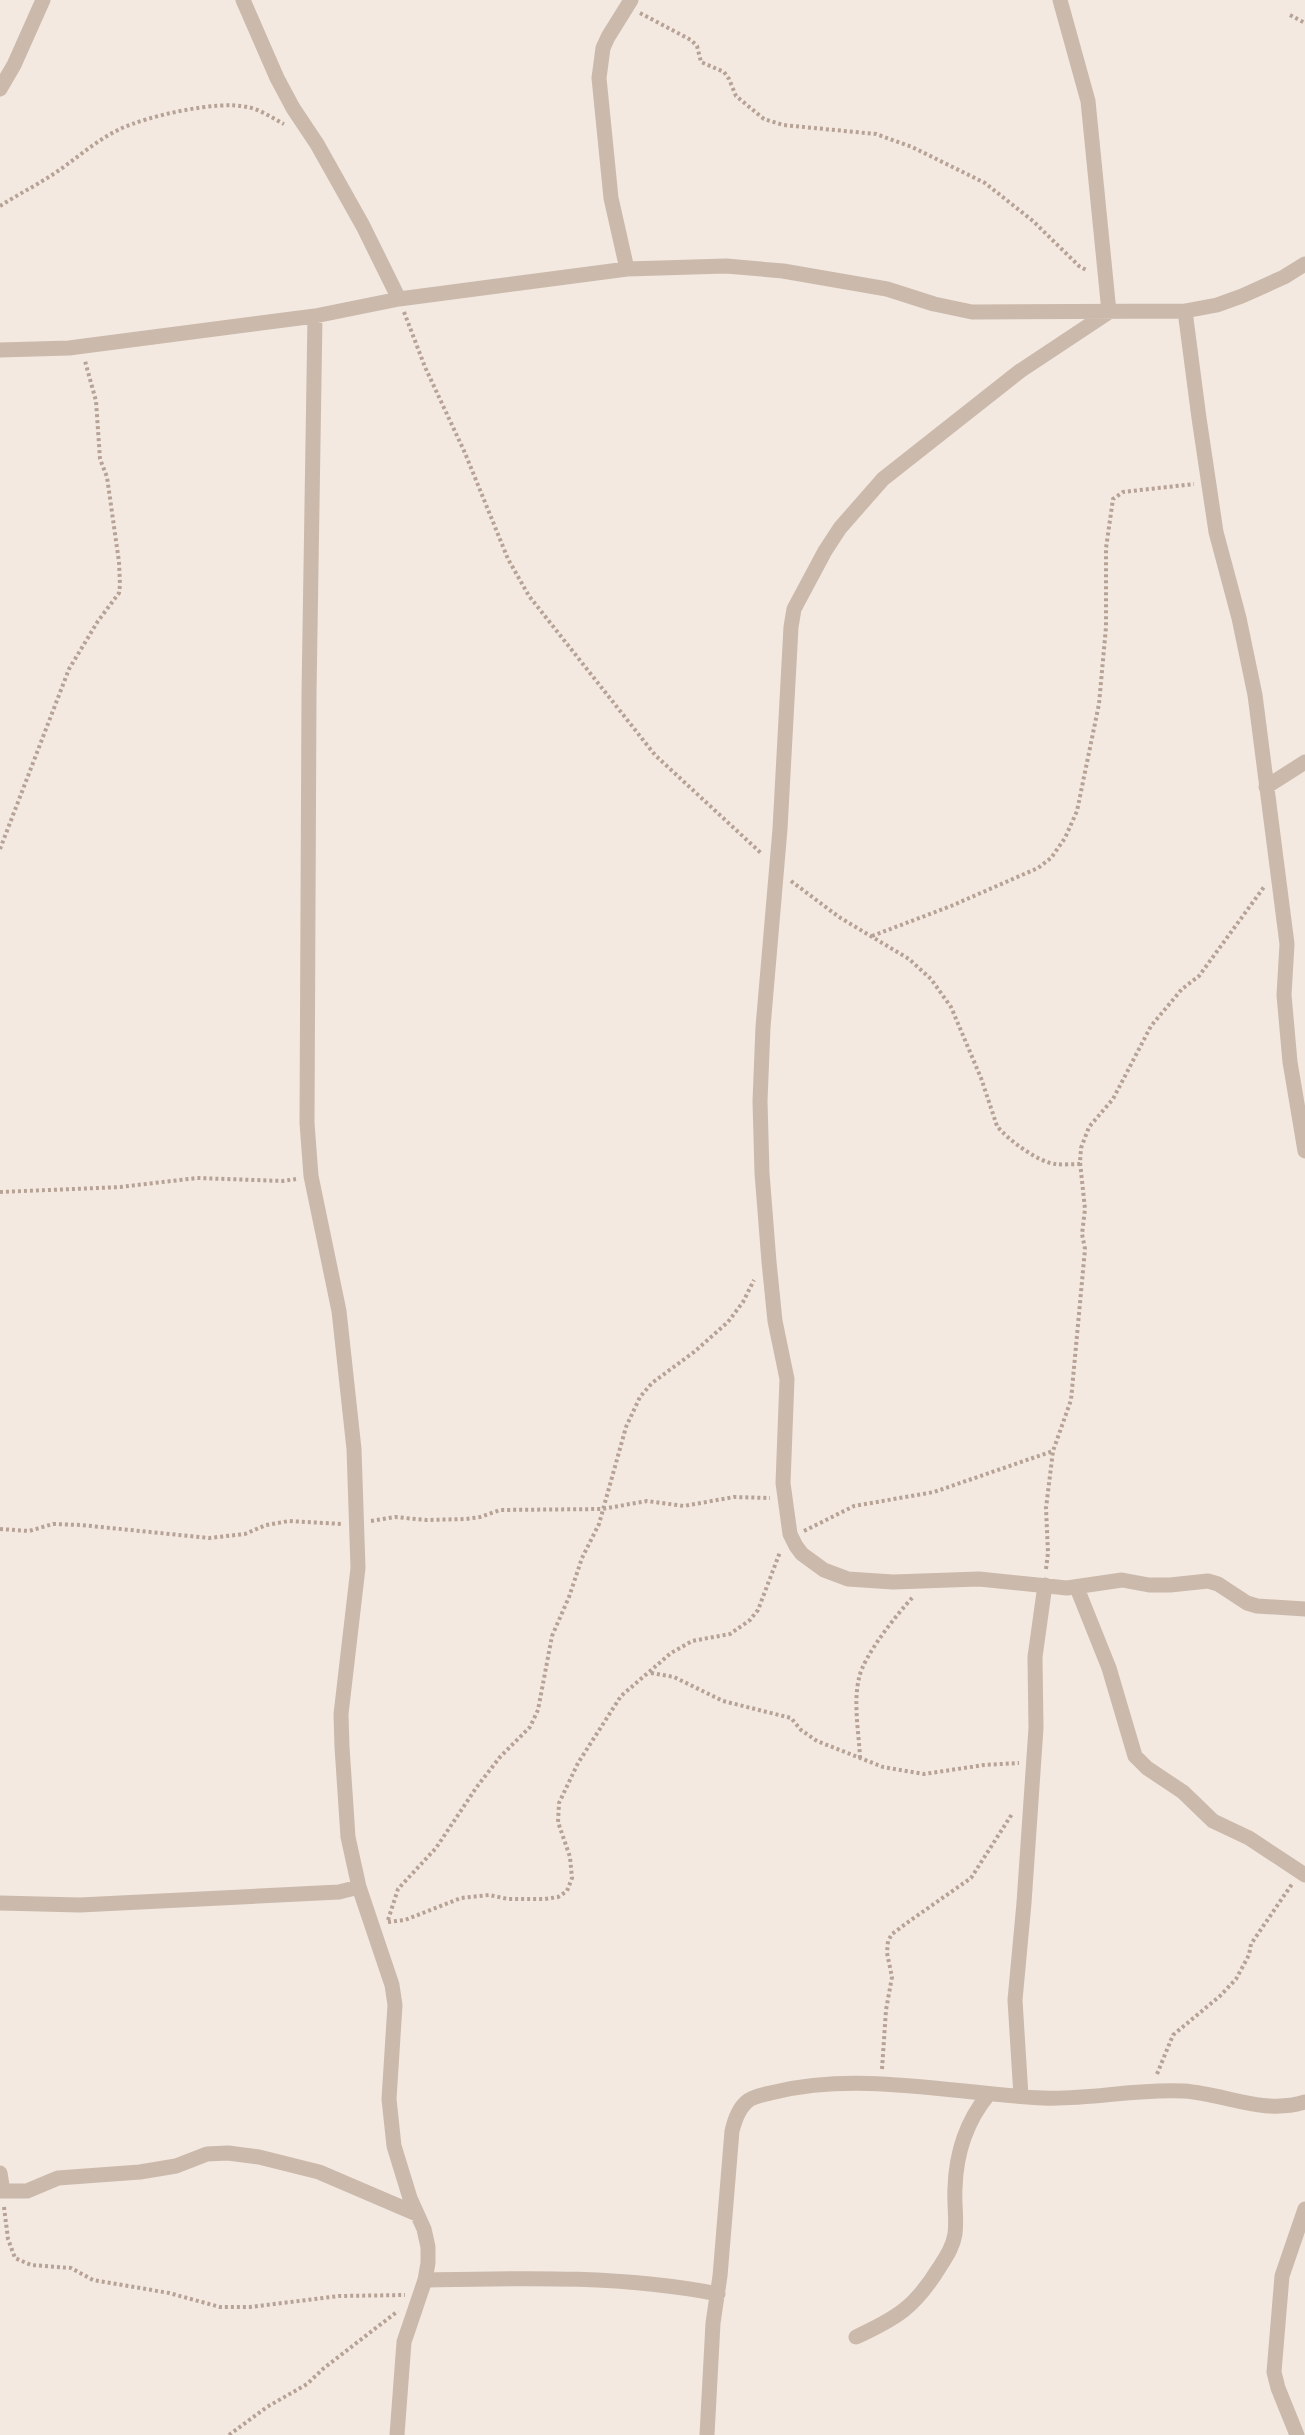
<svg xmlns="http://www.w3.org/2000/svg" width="1305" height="2435" font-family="'Open Sans',sans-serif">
  <rect width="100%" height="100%" fill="#f3e9e0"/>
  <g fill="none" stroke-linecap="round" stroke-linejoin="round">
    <path stroke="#b7a296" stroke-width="4" stroke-dasharray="3 3" stroke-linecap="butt" d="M640,13L691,40L697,46L701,62L724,72L729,79L736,96L764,119L783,125L876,134L912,147L985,183L1033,221L1079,266L1088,271
      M1290,15L1305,23
      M0,206C17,195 35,186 52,175C75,160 95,141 120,129C147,116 218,100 247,107C260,109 272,118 284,124
      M404,312L425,367L465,453L508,559L529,596L655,755L762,854
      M0,849L69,669L98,621L119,593L120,585L119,562L107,477L100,459L96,401L85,361
      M791,881L839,917L909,959L931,979L951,1007L981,1078L997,1126C1007,1139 1039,1163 1056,1164C1063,1165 1072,1164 1080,1164
      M872,936L951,906L1038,868L1051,858L1065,838L1077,811L1099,704L1106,627V548L1113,499L1123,492L1194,484
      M0,1192L120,1187L197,1178L283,1181L296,1179
      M371,1521L395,1517L426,1520L466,1519L480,1517L500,1510L602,1509L647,1501L684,1506L734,1497L770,1498
      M0,1529L29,1531L53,1524L81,1525L209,1538L245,1534L266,1525L289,1521L342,1524
      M804,1531L854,1506L934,1492L1053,1451
      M1046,1569L1048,1553L1046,1508L1053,1451L1071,1400L1085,1249L1082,1234L1085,1209L1080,1162L1081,1148L1089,1127L1113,1099L1151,1026L1182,989L1199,976L1264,887
      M651,1673L674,1677L723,1701L791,1718L801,1730L817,1741L883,1767L924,1774L984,1765L1019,1763
      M860,1758C859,1733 853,1704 859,1678C864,1655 897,1614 913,1597
      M388,1920L398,1889L436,1848L476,1788L500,1757L530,1727L538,1710L552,1636L569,1597L582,1558L599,1524L626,1427L640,1397L652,1383L694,1352L728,1322L743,1302L754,1280
      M388,1922L405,1920L461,1898L489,1895L508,1899H545L558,1897L567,1891L572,1878L570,1857L558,1822L559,1803L578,1763L621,1696L671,1653L692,1641L730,1634L750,1620L758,1610L780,1552
      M882,2069L886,2010L892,1977L887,1953L888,1941L892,1934L911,1920L971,1878L1012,1814
      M1157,2074L1173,2035L1220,1996L1236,1979L1249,1955L1251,1944L1292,1884
      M4,2207L8,2239L15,2258L31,2265L71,2268L93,2280L169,2293L220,2307H250L339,2296L405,2295
      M229,2435L267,2407L307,2384L324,2368L398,2311"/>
    <path stroke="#cbb9ac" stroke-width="15" d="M243,0L277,78L293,108L317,144L363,226L399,299
      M1060,0L1088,101L1109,312L1020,371L883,479L840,528L825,551L794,609L791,627L780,829L763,1027L760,1101L762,1173L769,1262L775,1321L787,1379L783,1483L790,1534L796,1546L802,1554L824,1570L848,1579L893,1582L979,1579L1067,1588L1122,1580L1149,1585H1170L1208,1581L1218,1584L1247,1603L1257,1606L1305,1609
      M0,89L14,65L43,0
      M627,269L611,198L599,78L603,48L608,37L631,0
      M1185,311L1199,418L1216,532L1239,618L1255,695L1287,944L1284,995L1290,1062L1305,1151
      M315,316L309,694L307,1123L311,1176L339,1311L354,1449L358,1568L341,1714L342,1747L348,1837L359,1887L392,1985L395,2005L389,2099L394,2146L410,2198L424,2229L428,2247V2263L425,2280L404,2342L397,2435
      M0,350L69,348L315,316L399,299L627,269L726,266L783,271L887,289L934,304L972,312L1185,311L1217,305L1242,296L1284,277L1305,264
      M1266,787L1305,762
      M1077,1588L1109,1668L1135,1756L1147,1768L1183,1792L1213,1821L1249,1838L1305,1875
      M0,1903L80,1905L339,1892L359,1887
      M1021,2096L1015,2000L1024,1903L1036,1728L1035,1657L1045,1585
      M0,2173L3,2191
      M0,2191H27L58,2178L140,2172L176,2166L207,2154L228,2153L259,2157L319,2172L417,2214
      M425,2280C522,2278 622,2275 718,2294
      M856,2337C897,2318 915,2307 939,2268C946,2257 953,2247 955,2234C957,2219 954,2204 955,2188C956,2153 966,2122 988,2095
      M707,2435L713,2323L720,2276L732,2131C735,2119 739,2107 749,2100C757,2095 767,2094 775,2092C861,2071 956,2094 1043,2098C1091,2100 1137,2088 1184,2091C1225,2094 1264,2115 1305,2102
      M1297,2435L1278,2388L1274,2372L1282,2276L1305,2209"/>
  </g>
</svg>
